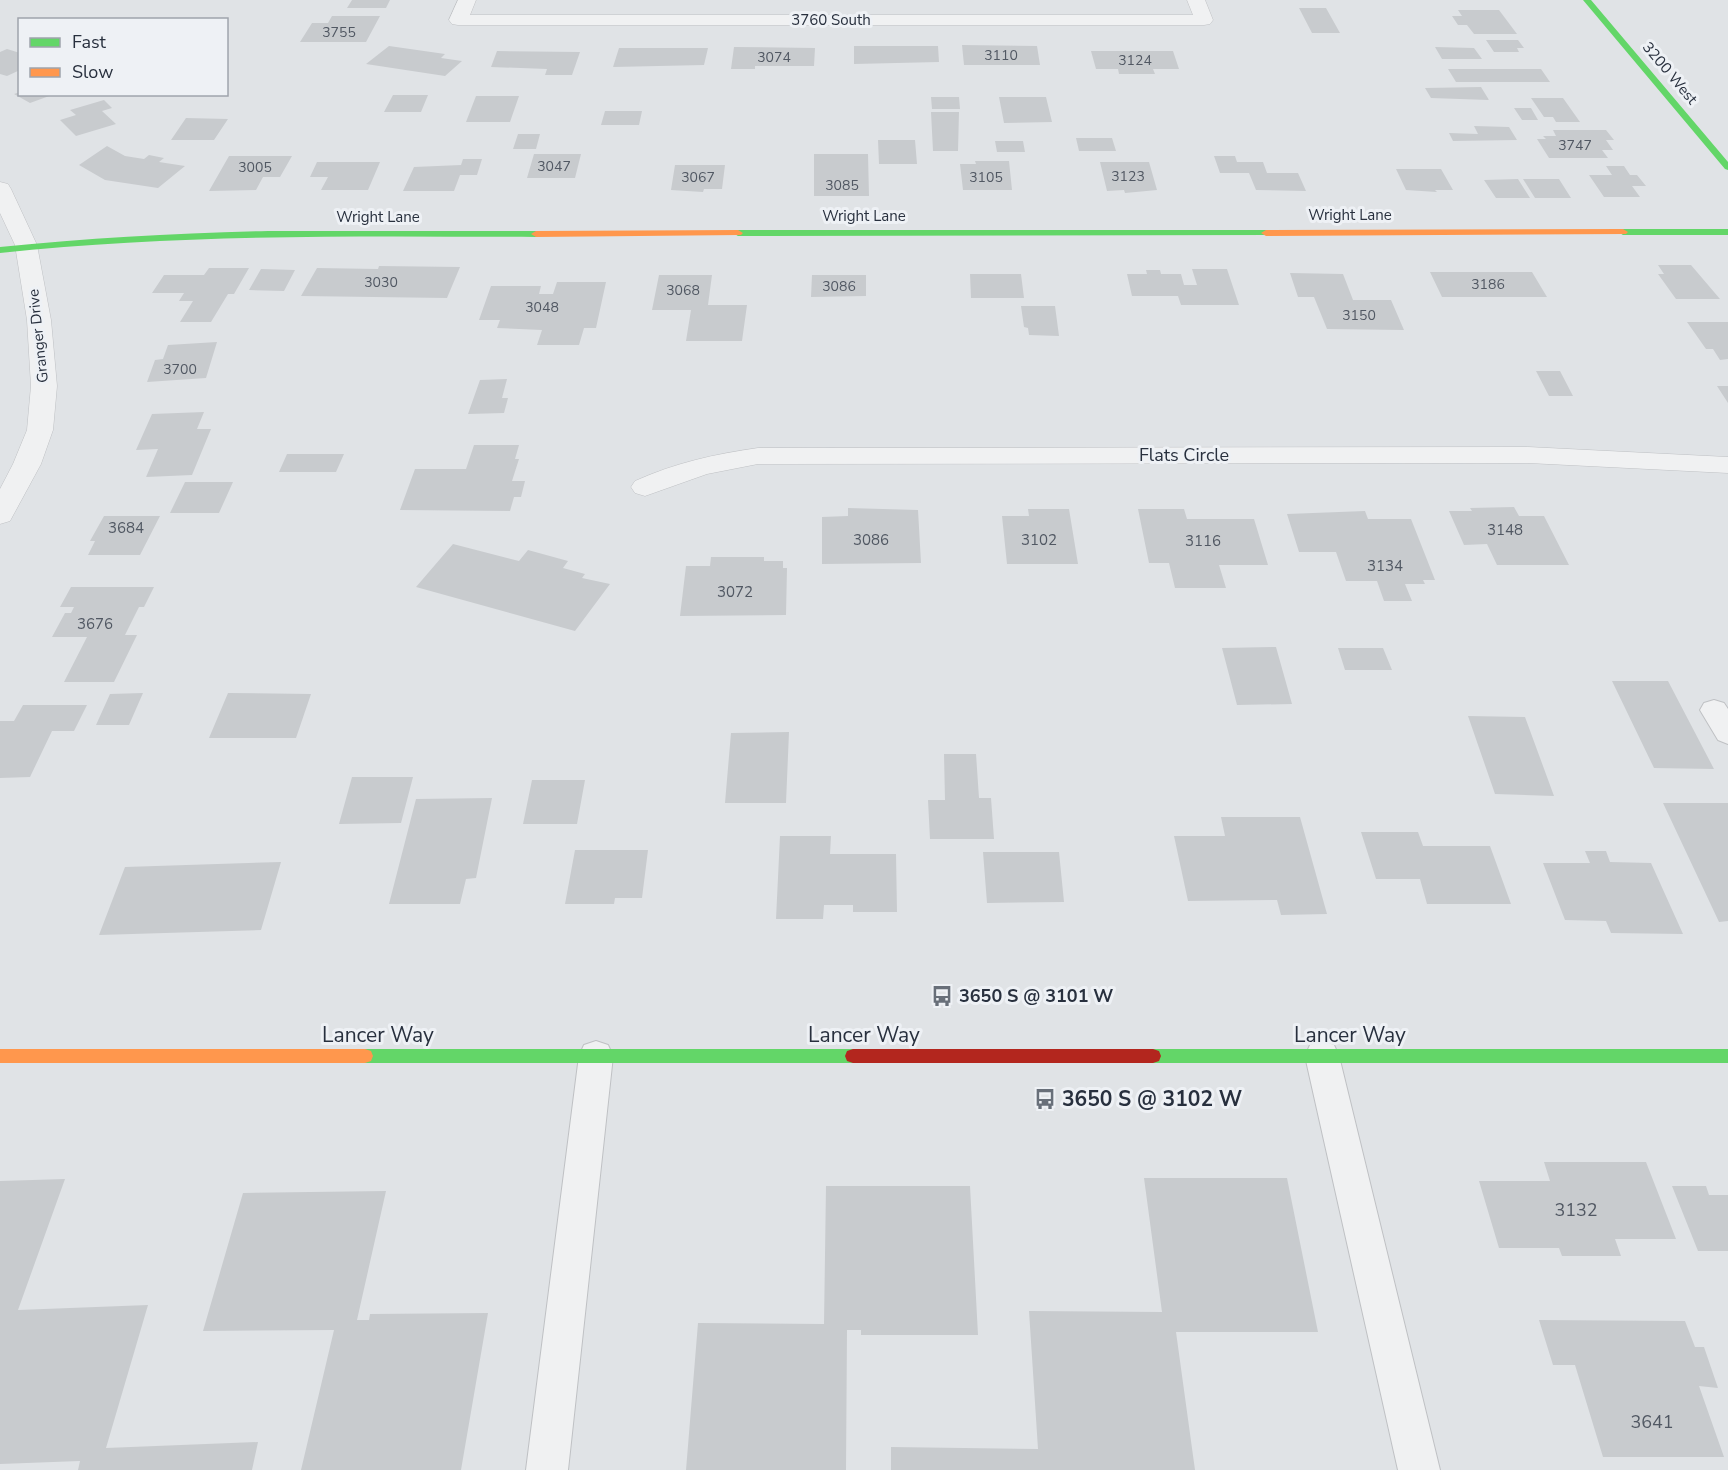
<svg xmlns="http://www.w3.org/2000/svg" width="1728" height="1470" font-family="'Nunito Sans',sans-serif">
  <rect width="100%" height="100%" fill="#e0e3e6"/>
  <path fill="#c8cbce" d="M352,0H390L386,8H347Z
    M1299,8H1326L1340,33H1312Z
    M1458,10H1499L1517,34H1474L1467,25H1458L1452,16H1462Z
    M332,16H380L366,42H300L312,23H328Z
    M1486,40H1518L1524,48H1517L1519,52H1494Z
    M962,45L1037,46L1040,65H964Z
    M389,46L445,54L441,58L462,61L445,76L366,64Z
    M854,46H938L939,62L854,64Z
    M734,47L815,48L814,66H755V69H731Z
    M1435,47L1474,48L1482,59H1442Z
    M619,48H708L704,65L613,67Z
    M7,49L20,53V70L7,76L0,74V52Z
    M497,51L580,52L572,75H545L547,69L491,67Z
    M1091,51H1173L1179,69H1153L1155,74H1119L1118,69H1096Z
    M1448,69H1541L1550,82H1456Z
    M1481,87L1489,100L1431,98L1425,88Z
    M20,92V94L52,95L30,103L14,94Z
    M393,95H428L421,112H384Z
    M476,96H519L510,122H466Z
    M931,97H959L960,109H932Z
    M999,97H1046L1052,122L1004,123Z
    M1531,98H1563L1580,122H1556L1553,117H1544Z
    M104,100L112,108L102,111L116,124L76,136L60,120L76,115L70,110Z
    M1514,108H1531L1538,120H1522Z
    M605,111H642L639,125H601Z
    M931,112H959L958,151H933Z
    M186,118L228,119L214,140H171Z
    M1474,126L1509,127L1517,140L1453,141L1449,133L1478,134Z
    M1553,130H1606L1614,140H1606L1613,150H1602L1608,158H1549L1537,139H1546L1543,136H1556Z
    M518,134H540L536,149H513Z
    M1076,138H1112L1116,151H1079Z
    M878,140H915L917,164H879Z
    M995,141H1023L1025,152H997Z
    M107,146L125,156L144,159L149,155L164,158L159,162L185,166L158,188L105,180L79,165Z
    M534,154H581L575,178H527Z
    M814,154H868L869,196H814Z
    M229,156H292L280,177H263L256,190L209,191Z
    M1214,156H1235L1237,162H1263L1267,173H1298L1306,191L1256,190L1249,173H1220Z
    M463,159H482L477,175H460L454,191H403L414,167L461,165Z
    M975,161H1009L1012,190H963L960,164H976Z
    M317,162H380L368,190H321L328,177H310Z
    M1100,162H1149L1157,190L1125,193L1124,190L1107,191Z
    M675,165H725L722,189H704L703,192L671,190Z
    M1606,166H1624L1630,175H1637L1646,186H1632L1640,197H1604L1589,175H1612Z
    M1396,169H1441L1453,190H1435L1437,192L1406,190Z
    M1518,179L1530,198H1496L1484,180Z
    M1523,179H1559L1571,198H1535Z
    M1658,265H1691L1720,299H1676L1658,274H1664Z
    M379,266L460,267L447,298L301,296L317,268L378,269Z
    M209,268H249L234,294H228L211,322H180L193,301H179L184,293H152L164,275H204Z
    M261,269L295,270L284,291L249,290Z
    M1192,269H1227L1239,305H1181L1178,296H1132L1127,274H1147L1146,270H1160L1161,274H1181L1184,285H1197Z
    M1430,272H1532L1547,297H1442Z
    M1290,273L1343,274L1353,300H1391L1404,330L1327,329L1314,297H1298Z
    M970,274H1021L1024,298H971Z
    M659,275H712L708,305H747L742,341H686L691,310H652Z
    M812,275H866V296L811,297Z
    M557,282H606L596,328H584L579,345H537L542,330L497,328L500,320H479L491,286H541L539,294H553Z
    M1021,306H1055L1059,336L1029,335L1028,328L1024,327Z
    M1687,322H1728V359L1720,360L1713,349H1706Z
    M217,342L206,378L147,382L155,360L163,359L168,345Z
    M1536,371H1560L1573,396H1549Z
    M507,379L502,398H508L504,413L468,414L480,380Z
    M1717,386H1728V403Z
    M204,412L197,429H211L192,475L146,477L158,449L136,450L152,414Z
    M474,445H519L515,459H519L512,481H525L521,497H514L510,511L400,510L415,469H466Z
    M287,454H344L336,472H279Z
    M185,482H233L219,513H170Z
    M1514,507L1519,516H1544L1569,565H1497L1487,544L1464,545L1449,511H1472L1470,508Z
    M848,508L918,510L921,563L822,564V517L848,516Z
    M1028,509H1069L1078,564H1007L1002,516H1029Z
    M1138,509H1184L1187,519H1254L1268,565H1219L1226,588H1175L1169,563H1149Z
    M1365,511L1368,519H1411L1435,580H1423L1425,584H1405L1412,601H1384L1377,581H1346L1336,552H1299L1287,514Z
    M104,516H160L140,555H88L95,541H90Z
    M453,544L519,561L528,550L568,561L563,568L585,574L582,578L610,584L575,631L416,587Z
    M711,557H764V561H783V568H787L786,615L680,616L686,566H710Z
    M71,587H154L144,607H139L125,635H137L114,682H64L87,637H52L65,613H71L74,607H60Z
    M1276,647L1292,704L1237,705L1222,648Z
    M1338,648H1383L1392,670H1345Z
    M1612,681H1668L1714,769L1654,768Z
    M143,693L129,725H96L110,694Z
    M228,693L311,694L296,738H209Z
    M23,705H87L74,731H52L30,777L0,778V721H14Z
    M1468,716L1525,717L1554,796L1495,794Z
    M789,732L786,803H725L731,733Z
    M944,754H976L979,798H991L994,839H930L928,800H945Z
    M352,777H413L401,823L339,824Z
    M532,780H585L577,824H523Z
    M492,798L476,878L466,879L460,904H389L416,799Z
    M1663,803H1728V921L1719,922Z
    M1221,817H1300L1327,914L1281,915L1277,900L1188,901L1174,836H1225Z
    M1361,832H1418L1423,846H1490L1511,904H1427L1420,879H1376Z
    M780,836H831L830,854H896L897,912H853V905H824L823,919H776Z
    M575,850H648L642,898H615L614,904H565Z
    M1585,851H1606L1610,862L1651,863L1683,934L1611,933L1606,921L1565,920L1543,863H1590Z
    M983,852H1059L1064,902L987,903Z
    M281,862L261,930L99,935L125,867Z
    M1544,1162H1646L1676,1239H1615L1621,1256H1562L1559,1248H1499L1479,1181H1550Z
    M1144,1178H1287L1318,1332H1176L1195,1470H891V1447L1038,1449L1029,1311L1162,1312Z
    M65,1179L18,1310L148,1305L106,1448L258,1442L252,1470H78L80,1461L0,1464V1181Z
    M826,1186H970L978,1335H861V1330H847L846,1470H686L698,1323L824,1324Z
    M1672,1186H1706L1709,1195H1728V1251H1698Z
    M386,1191L357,1320H369L370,1314L488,1313L461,1470H301L334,1330L203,1331L243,1193Z
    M1539,1320L1685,1321L1695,1347H1704L1718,1388L1699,1386L1724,1457H1603L1575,1365H1553Z"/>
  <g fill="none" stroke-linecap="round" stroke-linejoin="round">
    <defs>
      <path id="lane" d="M1714,700L1724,703L1728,709V744L1718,740L1700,710L1704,703Z
        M596,1041L608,1045L613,1056L568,1470H526L579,1056L584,1045Z
        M1322,1041L1334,1045L1339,1056L1440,1470H1398L1305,1056L1310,1045Z"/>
      <path id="street" d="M458,0H476L470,15H1193L1187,0H1205L1213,20L1210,24L1204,25H458L452,24L449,20Z
        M0,182L8,184L11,189L37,245L51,320L57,386L53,430L41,464L10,521L0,524V489L13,464L27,430L31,386L27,320L15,245L0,213Z
        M1528,447L1728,457V473L1528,463L758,464L707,474L645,496L635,493L631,487L635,481C675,463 715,454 758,448Z"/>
    </defs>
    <use href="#lane" stroke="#bfc1c4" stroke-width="2"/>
    <use href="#street" stroke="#bfc1c4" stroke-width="1"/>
    <use href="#lane" fill="#f0f1f2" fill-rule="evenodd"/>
    <use href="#street" fill="#f0f1f2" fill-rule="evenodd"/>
    <path fill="#63d668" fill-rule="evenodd" d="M1583,0H1591L1728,162V170L1725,169Z
      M1728,229V235H1623L1618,232L1623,229Z
      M1266,230L1269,231V235L738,236L733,233L738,230Z
      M268,231H536L541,234L536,237C357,236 178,234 0,253V247C89,238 178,233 268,231Z
      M365,1049H853L859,1051L861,1056L859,1061L853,1063H365L359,1061L357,1056L359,1051Z
      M1153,1049H1728V1063H1153L1147,1061L1145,1056L1147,1051Z"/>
    <path fill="#ff974d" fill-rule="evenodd" d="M1623,229L1628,232L1626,234L1266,236L1261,233L1266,230Z
      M738,230L743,233L741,235L536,237L531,234L536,231Z
      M0,1049H365L371,1051L373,1056L371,1061L365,1063H0Z"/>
    <path fill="#b3261e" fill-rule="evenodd" d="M853,1049H1153L1159,1051L1161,1056L1159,1061L1153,1063H853L847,1061L845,1056L847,1051Z"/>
  </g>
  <defs>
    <symbol id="bus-bare" viewBox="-9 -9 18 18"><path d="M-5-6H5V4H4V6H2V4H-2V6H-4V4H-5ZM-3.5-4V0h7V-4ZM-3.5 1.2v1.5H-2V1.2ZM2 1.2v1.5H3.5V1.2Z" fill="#686f79" stroke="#eef1f5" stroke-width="2.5" paint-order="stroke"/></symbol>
  </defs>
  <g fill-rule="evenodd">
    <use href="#bus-bare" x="927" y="981" width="30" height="30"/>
    <use href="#bus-bare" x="1030" y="1084" width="30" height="30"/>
  </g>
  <g text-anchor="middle" stroke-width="6" stroke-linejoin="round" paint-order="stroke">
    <g font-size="14" fill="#515863">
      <text x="339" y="37">3755</text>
      <text x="1001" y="60">3110</text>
      <text x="774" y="62">3074</text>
      <text x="1135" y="65">3124</text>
      <text x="1575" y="150">3747</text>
      <text x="554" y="171">3047</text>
      <text x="255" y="172">3005</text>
      <text x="1128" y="181">3123</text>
      <text x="698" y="182">3067</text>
      <text x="986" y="182">3105</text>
      <text x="842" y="190">3085</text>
      <text x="381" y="287">3030</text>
      <text x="1488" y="289">3186</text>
      <text x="839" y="291">3086</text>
      <text x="683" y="295">3068</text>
      <text x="542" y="312">3048</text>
      <text x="1359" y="320">3150</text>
      <text x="180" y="374">3700</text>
    </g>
    <g font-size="15" fill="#28303e" stroke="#eef1f5">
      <text x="831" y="25">3760 South</text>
      <text transform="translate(1670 73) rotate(50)" y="5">3200 West</text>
      <text x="1350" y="220">Wright Lane</text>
      <text x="864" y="221">Wright Lane</text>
      <text x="378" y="222">Wright Lane</text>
      <text transform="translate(38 336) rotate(-96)" y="5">Granger Drive</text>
    </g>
    <g font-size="15" fill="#515863">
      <text x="126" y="533">3684</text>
      <text x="1505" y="535">3148</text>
      <text x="871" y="545">3086</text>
      <text x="1039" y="545">3102</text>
      <text x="1203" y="546">3116</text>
      <text x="1385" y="571">3134</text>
      <text x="735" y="597">3072</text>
      <text x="95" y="629">3676</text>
    </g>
    <g font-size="18" fill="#28303e" stroke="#eef1f5">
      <text x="1184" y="461">Flats Circle</text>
    </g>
    <g font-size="18" font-weight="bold" fill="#28303e" stroke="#eef1f5" text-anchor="start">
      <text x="959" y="1002">3650 S @ 3101 W</text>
    </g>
    <g font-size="18" fill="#515863">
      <text x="1576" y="1216">3132</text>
      <text x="1652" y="1428">3641</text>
    </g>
    <g font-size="21" fill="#28303e" stroke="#eef1f5">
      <text x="378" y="1042">Lancer Way</text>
      <text x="864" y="1042">Lancer Way</text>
      <text x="1350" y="1042">Lancer Way</text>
    </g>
    <g font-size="21" font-weight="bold" fill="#28303e" stroke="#eef1f5" text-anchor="start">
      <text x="1062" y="1106">3650 S @ 3102 W</text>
    </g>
  </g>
  <rect x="18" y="18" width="210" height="78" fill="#eef1f5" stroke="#9fa4ac" stroke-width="1.5"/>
  <rect x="30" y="38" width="30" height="9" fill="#63d668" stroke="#9fa4ac" stroke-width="1.5"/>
  <text x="72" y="48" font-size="18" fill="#28303e">Fast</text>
  <rect x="30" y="68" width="30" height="9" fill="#ff974d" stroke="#9fa4ac" stroke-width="1.5"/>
  <text x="72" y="78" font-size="18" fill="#28303e">Slow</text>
</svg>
